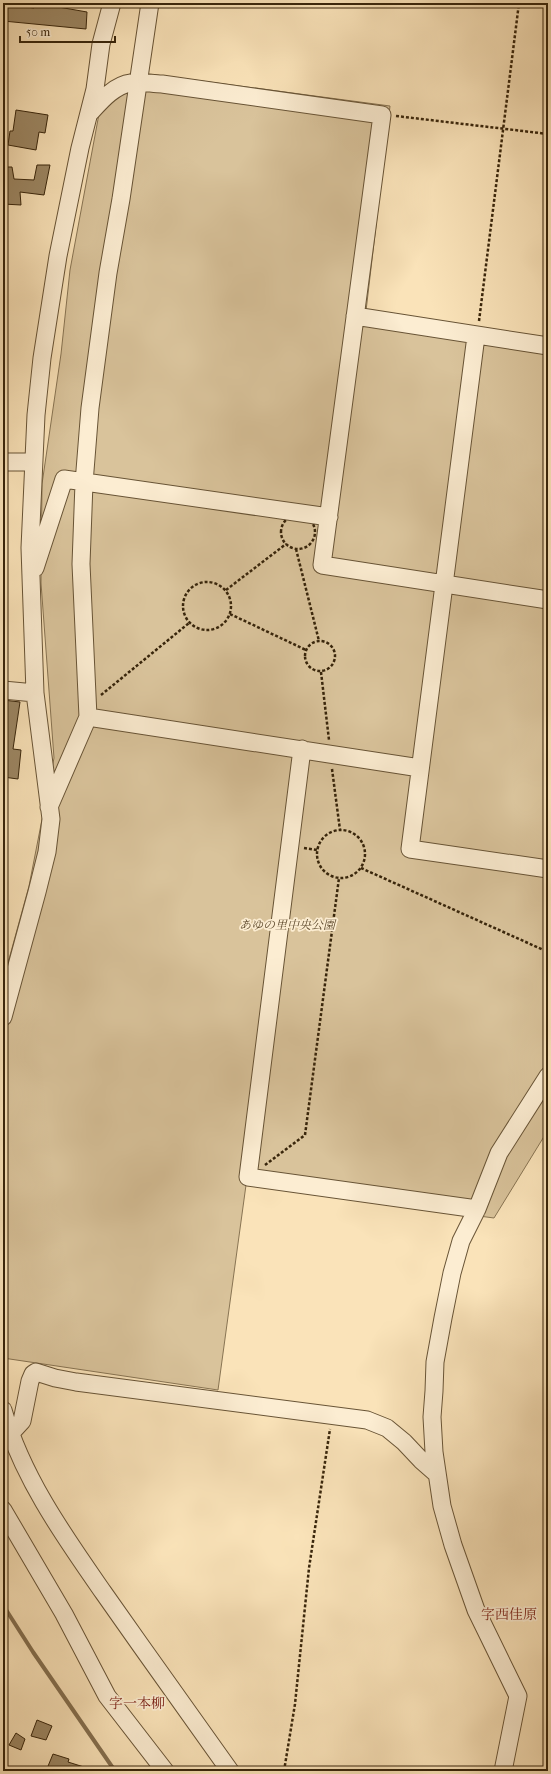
<svg xmlns="http://www.w3.org/2000/svg" width="551" height="1774" font-family="'IM FELL French Canon','Noto Serif JP',serif">
  <rect width="100%" height="100%" fill="#fae3b9"/>
  <filter id="stains"><feTurbulence type="fractalNoise" baseFrequency=".005" numOctaves="4"/><feColorMatrix values="0 0 0 0 .2 0 0 0 0 .09 0 0 0 0 .02 0 0 0 .5 -.17"/></filter>
  <radialGradient id="worn" r=".72"><stop offset=".6" stop-color="#630" stop-opacity="0"/><stop offset="1" stop-color="#630" stop-opacity=".3"/></radialGradient>
  <path fill="#d9c39b" stroke="#887453" d="M134,72L390,106L366,311L548,338V1130L494,1218L246,1185L218,1390L3,1358V981L29,886L54,758L41,583L42,484L61,354L70,270L104,87Z"/>
  <g fill="none" stroke-linecap="round" stroke-linejoin="round">
    <path stroke="#857050" stroke-width="4" d="M3,1605L33,1652L115,1771"/>
  </g>
  <path fill="#9d8865" stroke="#38250b" d="M35,3H47V5L87,12L86,29L3,21V4L34,8Z
    M16,110L48,115L45,133L39,132L36,150L8,145L10,131H13Z
    M37,165H50L44,195L20,192L21,205L3,204V167H12L14,179L34,180Z
    M3,700L20,702L13,749L21,750L18,779L3,777Z
    M37,1720L52,1726L46,1740L31,1736Z
    M16,1733L25,1739L21,1750L9,1745Z
    M53,1754L69,1759L68,1762L87,1768V1771H46Z"/>
  <g fill="none" stroke-linecap="round" stroke-linejoin="round">
    <defs>
      <path id="minor" d="M89,114C100,102 114,85 131,83C141,81 152,84 162,84L382,115L322,565L548,600
        M355,316L548,346
        M476,336L410,849L548,869
        M3,462H33
        M35,568L64,479L329,517
        M3,690L35,693
        M88,717L420,768
        M302,749L248,1177L477,1209
        M49,807L88,717L81,564L84,483L90,408L108,273L121,199L150,3
        M3,1017L37,892L47,852L51,819L35,693L30,548L36,415L42,358L58,256L80,148L95,89L101,44L112,3
        M3,1410C22,1477 64,1536 103,1592C145,1652 188,1712 230,1771
        M10,1434L22,1421L30,1381L33,1374L36,1372L55,1378L76,1382L367,1420L387,1428L404,1442L421,1460L437,1474
        M3,1510L64,1614L107,1696L165,1771
        M503,1771L518,1696L476,1610L453,1545L442,1506L434,1452L432,1417L434,1391L435,1362L443,1318L452,1273L461,1241L477,1209L499,1153L548,1076"/>
    </defs>
    <use href="#minor" stroke="#685436" stroke-width="19"/>
    <path stroke="#38250b" stroke-width="2.5" stroke-dasharray="3 2" stroke-linecap="butt" d="M396,116L548,134
      M479,321L519,3
      M281 532a17 17 0 1 1 34 0a17 17 0 1 1-34 0Z
      M296,549L319,641
      M183 606a24 24 0 1 1 48 0a24 24 0 1 1-48 0Z
      M226,590L286,544
      M230,614L306,650
      M305 656a15 15 0 1 1 30 0a15 15 0 1 1-30 0Z
      M321,672L329,740
      M101,695L189,623
      M332,769L340,830
      M317 854a24 24 0 1 1 48 0a24 24 0 1 1-48 0Z
      M304,848L317,850
      M361,868L548,952
      M265,1165L305,1135L339,878
      M284,1771L295,1704L309,1568L330,1429"/>
    <use href="#minor" stroke="#fcedd2" stroke-width="17"/>
  </g>
  <g text-anchor="middle" stroke-width="3.5" stroke-linejoin="round" paint-order="stroke">
    <g font-size="12" font-style="italic" fill="#604c2f" stroke="#fcedd2">
      <text x="287" y="929">あゆの里中央公園</text>
    </g>
    <g font-size="14" fill="#7a1f14" stroke="#fcedd2">
      <text x="509" y="1619">字西佳原</text>
      <text x="137" y="1708">字一本柳</text>
    </g>
  </g>
  <rect width="551" height="1774" fill="none" stroke="#fae3b9" stroke-width="16"/>
  <rect x="4" y="4" width="543" height="1766" fill="none" stroke="#38250b" stroke-width="2"/>
  <rect x="8" y="8" width="535" height="1758" fill="none" stroke="#38250b"/>
  <path d="M20 36v6h95v-6" fill="none" stroke="#38250b" stroke-width="2"/>
  <text x="26" y="36" font-size="12" fill="#38250b" stroke="#fcedd2" stroke-width="3" paint-order="stroke">50 m</text>
  <rect width="100%" height="100%" filter="url(#stains)"/>
  <rect width="100%" height="100%" fill="url(#worn)"/>
</svg>
